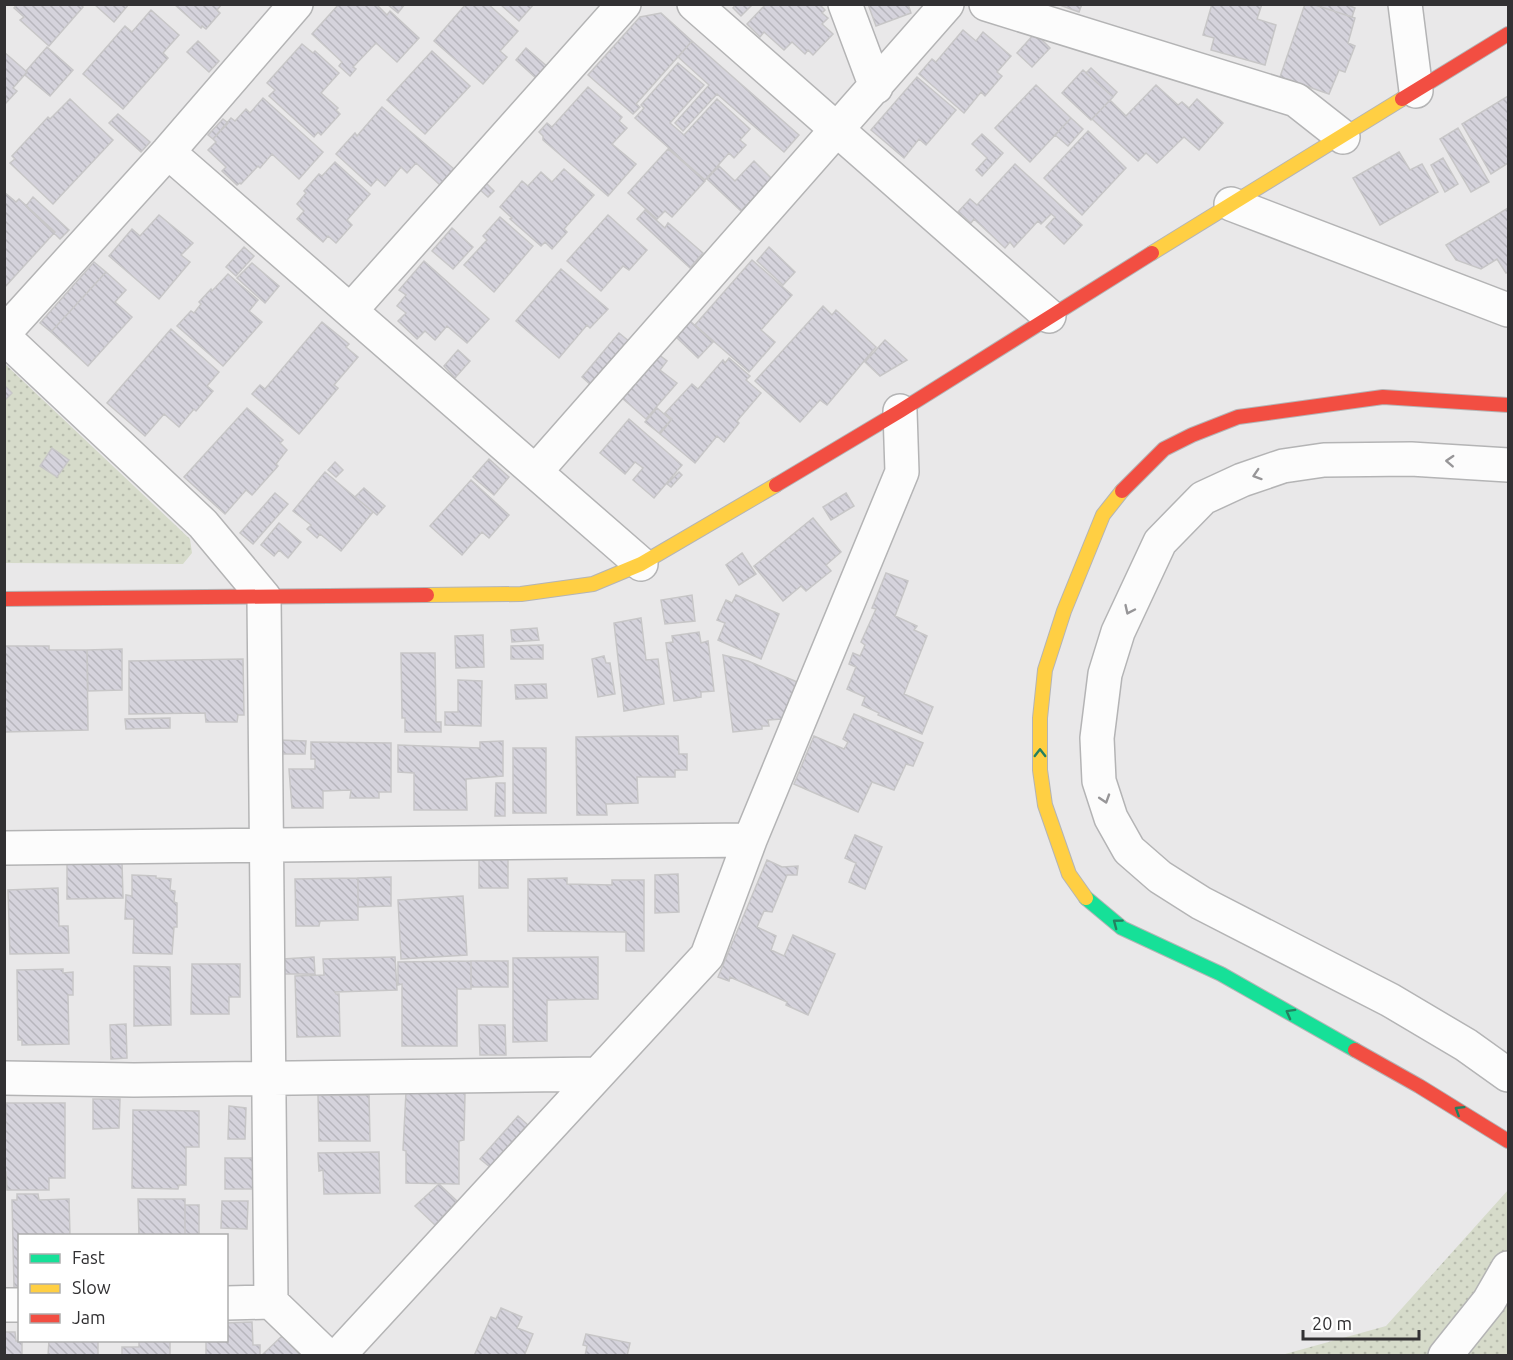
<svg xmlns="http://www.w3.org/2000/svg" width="1513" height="1360" font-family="Ubuntu,sans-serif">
  <defs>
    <pattern id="green-dots" width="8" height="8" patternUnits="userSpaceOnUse" patternTransform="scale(1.5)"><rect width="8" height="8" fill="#d6dbca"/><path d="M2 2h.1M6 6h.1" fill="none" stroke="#b8bcae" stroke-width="1.8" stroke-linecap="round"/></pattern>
    <pattern id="building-back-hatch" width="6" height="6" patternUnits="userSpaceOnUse" patternTransform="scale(1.5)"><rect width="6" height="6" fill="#d5d3dc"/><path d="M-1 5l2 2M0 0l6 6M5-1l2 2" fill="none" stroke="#b7b6bd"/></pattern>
  </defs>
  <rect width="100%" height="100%" fill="#e9e8e9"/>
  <path fill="url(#green-dots)" d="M4,363L190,539L192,553L183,564L5,563Z
    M1508,1190V1355L1278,1356L1386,1326Z"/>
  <path fill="url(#building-back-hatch)" stroke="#c7c6c7" stroke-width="1.5" d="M17,4H80L83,7L49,46L20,20L24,17L14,8Z
    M94,4H129L114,22Z
    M174,4H222L217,10L220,13L206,29L202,26L201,28Z
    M339,4H376L387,15L390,11L419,38L397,62L376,43L353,67L356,69L350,76L339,66L342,62L312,34Z
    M387,4H405L398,13Z
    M466,4H488L518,31L500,51L507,57L483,84L434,41Z
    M500,4H534L519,21Z
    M736,4H753L741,16L733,8Z
    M766,4H819L825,10L822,13L828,18L822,24L833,34L813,55L808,50L805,54L792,42L784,50L764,32L760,37L747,24Z
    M868,4H908L911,13L876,26Z
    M1057,4H1082L1079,12Z
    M1212,4H1262L1257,19L1276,25L1265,65L1211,50L1214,38L1203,35Z
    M1305,4H1312L1355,18L1348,43L1355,46L1345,72L1339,70L1329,94L1280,77Z
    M1312,4H1345L1355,8L1352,17Z
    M151,10L179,35L163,53L168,58L123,109L83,74L125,26L132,32Z
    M661,13L692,41L636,104L640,107L633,114L588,75L640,17Z
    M963,30L976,41L983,32L1011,56L997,72L1002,76L985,96L981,92L964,113L919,74L932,59L936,62Z
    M1035,33L1050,48L1032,67L1017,53Z
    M198,41L219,61L209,72L187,52Z
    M692,41L799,135L784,152L717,94L683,131L675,123L709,85L678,57Z
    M302,44L313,53L315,51L339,73L321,93L338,108L336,110L340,114L321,135L318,132L314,137L269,96L275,90L267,83Z
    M47,47L73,70L50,96L25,75L27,72L26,71Z
    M526,48L549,68L538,80L516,60Z
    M432,51L470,86L425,134L387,100Z
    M4,52L27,72L13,88L17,91L4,105Z
    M678,63L704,85L670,123L684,135L717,99L750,129L740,140L746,145L734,158L729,153L705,180L635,118L644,108L641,105Z
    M1091,68L1117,92L1113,97L1086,73Z
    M1083,70L1113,97L1091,120L1062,93Z
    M917,77L956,110L926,145L919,139L904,158L871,130Z
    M1036,85L1071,118L1030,162L995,128Z
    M1156,85L1178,105L1182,102L1189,108L1197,99L1223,123L1199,150L1184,137L1157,163L1146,153L1138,161L1092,119L1110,100L1126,116Z
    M588,87L622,117L619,121L627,128L612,144L636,164L608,196L543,140V136L539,132L547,123L552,127Z
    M1508,96V163L1491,174L1462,124Z
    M263,98L323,152L299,179L272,154L260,168L258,166L241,184L240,183L237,185L222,171L226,167L208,150L216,142L213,139L231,118L235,121L246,109L250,113Z
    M70,99L113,140L53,204L10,163L15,159L12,156L48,117L50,119Z
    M382,107L454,169L440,185L416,163L407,173L401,167L385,186L377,179L371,186L336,154L355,133L357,136Z
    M118,114L150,142L141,152L109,123Z
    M1071,118L1083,129L1068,146L1055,135Z
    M223,119L228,123L213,139L208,135Z
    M1458,128L1489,182L1471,192L1440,139Z
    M1088,131L1126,168L1082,215L1044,178Z
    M982,134L1003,153L982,176L976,170L987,158L972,144Z
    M668,149L705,181L672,217L665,211L657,219L628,193Z
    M1399,152L1410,170L1422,164L1438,192L1380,225L1353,178Z
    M1443,158L1458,184L1445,192L1431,165Z
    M754,161L772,179L741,211L707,179L719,166L735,181Z
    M335,162L370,194L347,220L352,225L336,243L328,236L323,242L297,219L304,211L297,204L306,193L304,191L319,174L322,176Z
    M1015,164L1082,225L1064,244L1046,227L1055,217L1051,214L1041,224L1038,221L1014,247L1010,242L1005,248L974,219L971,223L958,212L970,199L977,205Z
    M564,169L594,195L564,229L567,232L552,249L545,242L541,246L510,219L512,218L500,207L522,181L528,186L541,172L552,182Z
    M484,181L494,191L488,197L478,188Z
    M4,192L16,202L19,199L55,232L4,288Z
    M33,197L69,230L60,239L26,206Z
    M1508,208V272L1506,273L1497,259L1481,269L1456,260L1446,245Z
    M645,210L665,228L668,223L703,253L690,268L637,219Z
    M159,215L193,243L181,255L190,262L159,299L109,256L132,229L140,236Z
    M608,215L647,250L629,270L623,266L601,291L567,261Z
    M500,217L533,246L494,292L464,265L487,240L483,236Z
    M452,228L473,247L453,269L432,251Z
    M244,247L254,256L236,276L226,267Z
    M769,247L795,272L783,285L757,261Z
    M752,260L792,295L761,330L775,342L749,372L695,325Z
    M424,261L489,319L467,343L447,326L435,340L425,331L417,339L398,321L406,313L397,306L406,295L399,290Z
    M94,262L106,272L51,332L40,323Z
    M252,263L279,286L265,303L237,278Z
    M561,269L608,309L590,328L587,325L559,358L516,321Z
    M106,272L126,290L115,302L132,317L88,366L51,332Z
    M228,274L258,300L249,311L262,322L223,366L177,326L191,311L194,313L201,304L199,302L211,289L212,291Z
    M823,306L832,315L836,310L876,347L827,405L820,400L800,422L755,381Z
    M690,321L713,342L698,358L676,337Z
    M322,322L349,344L346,347L358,357L334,385L338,388L299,434L252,394L260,385L265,389Z
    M171,329L219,372L207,386L213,391L196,411L194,409L179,427L164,414L145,436L107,403Z
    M619,333L630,342L592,386L582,377Z
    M885,340L907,360L880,376L865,362Z
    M458,350L470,361L455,378L444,366Z
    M658,354L667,361L660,370L677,383L646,419L622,398Z
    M729,358L750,376L746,380L761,393L737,421L739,423L724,442L717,436L695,463L660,434L672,419L665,413L692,384L698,389L723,360L725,363Z
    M4,385L12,393L4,401Z
    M247,408L283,440L280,443L287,450L276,464L278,466L252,495L246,490L225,514L184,477Z
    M657,408L671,420L659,433L645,422Z
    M629,419L682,465L654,498L633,480L643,468L635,462L625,474L600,453Z
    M52,448L69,460L57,477L40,466Z
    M489,459L509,477L494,495L473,477Z
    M335,462L343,470L336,477L328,470Z
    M325,472L373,512L341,551L320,534L317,538L307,529L311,525L293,511Z
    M679,472L682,475L671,487L667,484Z
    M471,480L509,515L489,538L482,532L462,555L430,526Z
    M364,488L385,506L377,515L355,497Z
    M275,493L288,504L253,544L240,533Z
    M846,493L854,506L831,520L823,507Z
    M813,518L841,552L826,565L831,571L806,591L801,586L783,601L754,566Z
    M279,523L301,542L288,558L279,550L274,556L261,545Z
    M742,553L756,574L739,585L726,565Z
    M886,573L908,581L895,616L917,626L914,630L927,636L904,694L933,707L922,734L878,715L879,713L862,705L865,697L847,689L856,667L849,664L853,653L860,656L865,645L861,642L876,609L872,608Z
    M692,595L695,621L665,624L661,600Z
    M736,595L779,614L761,659L718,640L725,623L717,620L726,600L732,603Z
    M641,618L646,660L658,659L664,704L624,711L614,623Z
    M537,628L539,640L512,642L511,630Z
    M699,632L701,643L708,641L714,691L701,692V697L674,701L666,643L673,642L672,636Z
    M483,635L484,667L456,668L455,636Z
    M543,645V659H511V646Z
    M4,646H49V650H87L88,730L4,732Z
    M122,649V690L88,691L87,650Z
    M401,653H435L436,722H441V732H405V718H402Z
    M723,655L748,661L797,682L782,719L768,720L769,726H762V729L733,732Z
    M604,656L606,663H610L615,694L598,697L592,659Z
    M243,659L244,715H238L237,722H206L205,713L129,714V661Z
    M458,680L482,681L481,726L445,725V712H458Z
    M546,684L547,698L516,699L515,685Z
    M854,714L923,743L913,766L906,764L894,790L872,782L858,812L794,784L814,736L844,749L848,742L843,739Z
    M170,718V728L126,729L125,719Z
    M630,736H678L679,754H687V770H675V777H637L638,803L606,804L607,815H577L576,737Z
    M279,740L306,741L305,754H279Z
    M503,741V776L466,779L467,810H414V773L398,772V745L480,748V742Z
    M311,742L391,743V792H379V798H350L351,790L323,791V808H292L289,769H315V759H311Z
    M513,748H546V813H513Z
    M496,783H505V816H495Z
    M855,835L882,847L865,889L849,882L856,863L845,858Z
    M479,858H508V888H479Z
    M767,860L782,867L798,866L797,875H787L772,912L764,911L757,927L776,936L771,950L784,956L793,935L835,954L808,1015L786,1005L787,1002L730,977L729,981L718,977Z
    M122,862L123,898L67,899V864Z
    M678,874L679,912L655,913V875Z
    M132,875L156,876V878L171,879L170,890L175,891L174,902L177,903V927H174L172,954L133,953L134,919H125L126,895L132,896Z
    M391,877V906L358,907V878Z
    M358,878V920L320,921L319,926H296L295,879Z
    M567,878V884L612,885V880H644V951H626V932L528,931V879Z
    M58,888L59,926H68L69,953L10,954L8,890Z
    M463,896L467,955L401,959L398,900Z
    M314,957L315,974H283V959Z
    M395,957L397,990L335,992L336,994H339L340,1036L297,1037L295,976L324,975L323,959Z
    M598,957V999L547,1000V1041L513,1042V958Z
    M471,961H508V987H471Z
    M471,961V989H457V1046H402V984L398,985V962Z
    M192,964H240V997H229V1014H191Z
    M134,966L170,967L171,1025L134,1026Z
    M63,969V973L73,972V995H68L69,1044L22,1045V1040H18L17,970Z
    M126,1024L127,1058L111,1059L110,1025Z
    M479,1025H505L506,1055H480Z
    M406,1092L465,1093L464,1140L459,1141V1184L406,1183V1151L403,1150Z
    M318,1095H369L370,1141H319Z
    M93,1099H120L119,1128L93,1129Z
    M6,1103H65V1178H49V1190H7L6,1172H4Z
    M229,1106L246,1108L245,1139H228Z
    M133,1110L199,1111V1147H186V1185H179L178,1189L132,1188Z
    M518,1116L528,1125L490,1167L480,1159Z
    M379,1152L380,1193L324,1194L323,1170L319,1171L318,1153Z
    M225,1158H255V1189H225Z
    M439,1184L457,1201L435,1225L415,1206Z
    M17,1194H38L39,1200L69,1199L70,1236H20V1287H14L12,1200H17Z
    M138,1199H185V1236H139Z
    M222,1201H248L247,1229L221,1228Z
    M185,1205H199V1236H185Z
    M501,1308L522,1317L517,1328L533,1334L524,1356H474L491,1317L496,1319Z
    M252,1322L253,1345H260V1356H206V1340H226V1323Z
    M4,1332H15L16,1341H22V1356H4Z
    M586,1334L630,1343L627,1356H585L587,1346L583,1345Z
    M282,1336L301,1356L262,1355Z
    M49,1340H98V1356H48Z
    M139,1340H170V1356H122V1347H139Z"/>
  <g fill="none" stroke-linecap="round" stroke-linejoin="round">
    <defs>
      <path id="street" d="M694,4L1049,316
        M845,4L876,87
        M986,4L1296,100L1343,137
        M1405,4L1416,91
        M168,152L641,564
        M1231,204L1508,310
        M351,310L624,4
        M4,333L168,152L296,4
        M4,337L203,524L264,597L271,1302
        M1508,465L1411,459L1324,460L1283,466L1242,480L1203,498L1160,542L1118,632L1105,674L1097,738L1099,781L1111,818L1129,850L1160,877L1201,903L1390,1000L1466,1045L1508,1075
        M536,471L947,4
        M4,848L750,840
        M4,1078L134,1080L598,1074
        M226,1303L271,1302L327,1356
        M4,1305H20
        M338,1356L707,956L750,840L902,472L900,411
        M1445,1356L1489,1301L1508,1268"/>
      <path id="fast" d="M1086,898L1122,928L1221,974L1355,1050"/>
      <path id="slow" d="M1152,253L1402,99
        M427,595L521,594L593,584L641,564L776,485
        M1086,898L1069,874L1045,805L1040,770V718L1045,670L1064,611L1103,515L1122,491"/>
      <path id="jam" d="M1402,99L1508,34
        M776,485L900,411L1152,253
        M1122,491L1164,449L1192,435L1238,417L1383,397L1508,405
        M4,599L427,595
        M1355,1050L1419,1086L1508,1141"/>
    </defs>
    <use href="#street" stroke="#b4b4b5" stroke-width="36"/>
    <use href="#fast" stroke="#b4b4b5" stroke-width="16"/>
    <use href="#slow" stroke="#b4b4b5" stroke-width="16"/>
    <use href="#jam" stroke="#b4b4b5" stroke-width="16"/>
    <use href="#street" stroke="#fcfcfc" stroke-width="33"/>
    <use href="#fast" stroke="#16e098" stroke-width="14"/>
    <use href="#slow" stroke="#ffcf43" stroke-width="14"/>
    <use href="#jam" stroke="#f24e42" stroke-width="14"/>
  </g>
  <defs><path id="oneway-chevron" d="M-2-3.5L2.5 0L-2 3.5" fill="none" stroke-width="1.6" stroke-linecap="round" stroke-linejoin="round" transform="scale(1.5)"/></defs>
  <g stroke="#979698">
    <use href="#oneway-chevron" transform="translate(1450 461) rotate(-177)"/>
    <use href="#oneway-chevron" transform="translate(1257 475) rotate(162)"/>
    <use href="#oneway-chevron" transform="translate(1129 610) rotate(115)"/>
    <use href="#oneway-chevron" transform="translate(1105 799) rotate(72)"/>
  </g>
  <g stroke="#258060">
    <use href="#oneway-chevron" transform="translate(1040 753) rotate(-90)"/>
    <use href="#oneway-chevron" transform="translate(1117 923) rotate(-143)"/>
    <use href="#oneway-chevron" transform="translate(1290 1013) rotate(-151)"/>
    <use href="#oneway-chevron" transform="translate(1459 1110) rotate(-148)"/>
  </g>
  <rect width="1513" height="1360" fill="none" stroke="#323133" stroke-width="12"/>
  <rect x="18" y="1234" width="210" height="108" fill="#ffffff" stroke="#adadad" stroke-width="1.5"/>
  <rect x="30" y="1254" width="30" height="9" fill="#16e098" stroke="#adadad" stroke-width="1.5"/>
  <text x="72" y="1264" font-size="18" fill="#323133">Fast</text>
  <rect x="30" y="1284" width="30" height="9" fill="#ffcf43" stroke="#adadad" stroke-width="1.5"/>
  <text x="72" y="1294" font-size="18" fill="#323133">Slow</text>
  <rect x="30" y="1314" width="30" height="9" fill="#f24e42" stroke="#adadad" stroke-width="1.5"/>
  <text x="72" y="1324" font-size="18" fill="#323133">Jam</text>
  <path d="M1303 1330v9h116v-9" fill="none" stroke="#323133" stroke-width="3"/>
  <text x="1312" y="1330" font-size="18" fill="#323133" stroke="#ffffff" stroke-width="4.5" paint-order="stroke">20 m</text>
</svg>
